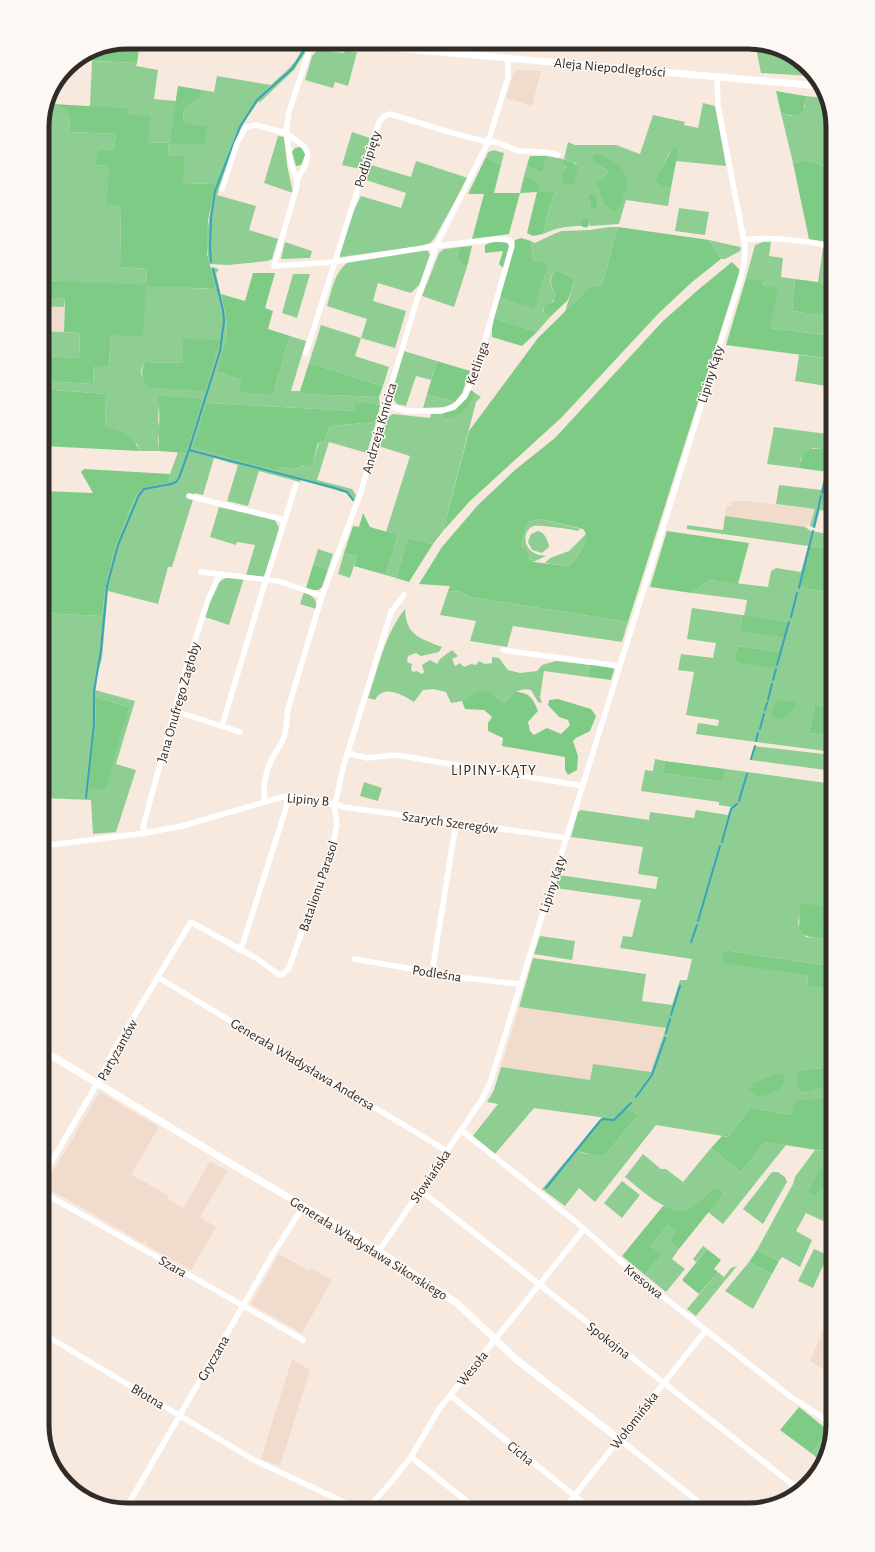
<svg xmlns="http://www.w3.org/2000/svg" width="875" height="1552" font-family="'Alegreya Sans',sans-serif">
  <rect width="100%" height="100%" fill="#f8e9df"/>
  <path fill="#f0dbcc" d="M515,70L541,71L532,106L506,98Z
    M42,306L64,307V332L42,331Z
    M732,501H747L815,509L811,525L806,524L805,527L725,516L726,505L731,506Z
    M519,1007L666,1028L651,1072L594,1065L590,1080L501,1067Z
    M100,1092L159,1127L131,1174L169,1196L168,1199L184,1208L210,1161L227,1171L200,1217L216,1227L191,1270L146,1245L147,1243L144,1241L143,1243L48,1188L46,1183L75,1135L81,1122H82Z
    M279,1254L309,1271L311,1268L332,1280L302,1333L251,1304Z
    M833,1298V1348L825,1370L810,1361L819,1340Z
    M292,1359L310,1370L280,1466L261,1459Z"/>
  <path fill="#8ece92" fill-rule="evenodd" d="M755,43L796,56L812,76L761,73Z
    M302,49L305,50V53L294,70L260,102H258L244,122L238,134L217,195L256,206L249,230L278,239L272,259L267,261L228,265L209,264C204,236 210,212 216,184L183,183L168,156L169,143L147,142L127,115L90,106L92,61L137,63L136,66L158,70L154,99L176,101L169,143L185,123L183,118L184,110C192,101 200,104 202,90L214,92L217,76L271,85C284,72 294,67 302,49Z
    M318,50L344,53L345,51L357,52L348,86L335,82L333,88L305,80L312,56Z
    M805,96L827,98L833,127V179L829,168C816,162 807,161 793,163L781,113L792,116L805,107Z
    M703,103L715,106L726,166L676,161L679,147C668,148 668,158 663,166C661,170 658,173 656,177L666,187L671,188L668,206L626,200L619,224L590,226V223L585,219L582,220L581,226C567,226 556,228 543,234L548,213L555,192H538L524,176L527,165L542,174L547,156L563,159L562,163L565,165V170L577,164L564,159L568,142L575,145H616L640,154L653,115L685,122L684,125L698,128ZM599,154L609,160L608,208L606,206L604,198L598,190L608,171L597,164ZM590,192L596,195L598,202L597,207L591,208L588,195Z
    M46,104H54L66,108L70,121L69,132L116,134L114,152L96,165L109,166L121,205L120,267L147,269L146,285L208,289H216L210,267L216,268L219,270L216,273L226,317L227,337L216,371L242,380L273,394L290,336L306,341L291,391H300L303,394L379,397L380,405L370,403H356L354,411L207,403L281,467L296,469L313,461L319,443L324,442L330,426L376,422L367,453L329,442L317,480L352,489L356,495L354,502L346,493L301,480L300,482L259,471L248,506L227,501L238,465L214,458L203,495L195,493L172,567H168L158,604L108,591L102,658L96,678L95,690L135,701L116,764L136,770L116,832L93,834L91,800L42,798V613L102,616L105,590L115,547L136,495L143,488L169,483L170,474L178,452L186,453L159,405L158,421L160,430L158,440L159,451H140L137,444L105,428L106,394L42,389V381L93,384L94,366H109L111,335L146,286L42,280V121ZM221,340L205,390L142,377L141,370L145,362L183,363ZM95,697L129,707L96,723Z
    M352,132L370,138L360,169L342,165Z
    M278,136L284,137L287,165L293,193L264,183Z
    M494,150L504,153L501,165L486,157L488,152Z
    M416,161L468,178L434,239L430,243L421,246L341,257L338,256L354,210L361,196L401,208L406,193L366,180L371,165L411,177Z
    M679,208L709,212L705,235L675,231Z
    M609,227H618L602,285C586,288 576,301 565,312L575,279L557,270C545,280 552,286 556,295C554,302 549,304 543,308V311L545,314L551,316L537,332L494,318L499,296L504,299L534,307L539,261L535,262L533,260L531,241L535,243L556,233L562,231L590,230Z
    M709,240L740,247L741,248L740,251L725,259H721Z
    M285,242L312,251L310,258L281,259Z
    M763,242H771L769,256L783,258L781,277L795,279L792,311L833,317V336L770,328L763,286L764,282L746,278L755,245Z
    M460,247L457,257L462,265L467,267L454,307L422,296L439,253L444,249Z
    M823,248L833,249V284L818,282Z
    M424,250L428,251L430,255L420,284L411,293L378,283L373,301L406,311L395,348L361,338L355,356L389,367L383,386L309,363L321,325L361,338L367,319L327,306C332,290 334,273 348,262Z
    M293,274H310L297,318L282,313Z
    M42,297L65,299L64,307L42,306Z
    M42,331L80,333L79,358L42,356Z
    M404,351L437,361L431,380L416,376L406,406L397,404L391,396Z
    M799,355L833,359V387L795,381Z
    M475,393L481,397L476,402L443,531L433,544L408,538L396,578L386,575L398,535L386,532L410,456L378,446L387,418L393,414L430,418L431,414L442,413L444,419C461,416 469,409 475,393Z
    M427,394L455,402L446,407L423,408Z
    M774,427L827,434L822,449L813,448L801,458L799,468L767,464Z
    M826,472H829L827,482L833,484V512L820,510L815,528L810,526L815,509L776,504L779,485L821,490Z
    M219,507L275,520L279,528L266,574L263,577L246,575L255,545L237,542L236,545L210,537Z
    M725,516L805,527L811,531L833,535V549L810,546L809,589L833,593V708L815,705L809,733L833,736V752L696,734L698,723L718,726L719,720L686,715L694,672L678,670L681,654L713,658L716,643L687,639L692,608L742,615L740,631L788,622L744,616L747,600L692,593L710,580L768,587L771,571L776,568L801,572L808,546L687,529V525L723,530ZM737,646L779,652L775,667L734,662Z
    M541,519L581,529L577,531C573,529 537,525 534,526C522,530 523,547 534,553C537,555 542,555 546,556L533,562C531,560 522,547 521,544L528,522Z
    M538,531C545,533 548,540 549,547L542,553L532,550L528,542L531,534Z
    M586,534C588,545 576,557 569,566L545,563L550,558L569,551Z
    M318,549L333,554L328,569L313,565Z
    M344,553L357,556L350,578L338,574Z
    M229,577L244,578L229,625L205,617C209,602 212,581 229,577Z
    M448,591L462,592L470,597L628,622L622,642L513,626L507,647L470,641L476,621L440,615Z
    M304,592C312,596 318,599 316,609L300,604Z
    M405,609C406,636 420,638 442,647L439,652L421,656L416,653L408,656L407,662L412,664L411,669L413,672L417,671L422,674L424,672L422,665L430,660L437,664L440,659L452,650L458,656L452,659L455,666L460,663L464,667L471,664L476,665L479,661L485,664L492,663V657L499,658L508,670L520,673L537,671L542,665L556,661L590,665L588,677L544,671L540,697L542,703L538,702L531,690C518,687 512,695 504,703L492,693H474L462,701L451,703L446,692L433,689L423,690L414,702C401,694 384,684 375,700L368,698C378,669 385,633 405,609Z
    M754,746L833,755V771L750,760Z
    M655,759L665,761L663,773L723,782L726,769L833,784V928L823,926L802,903L798,923L806,937L833,940V1067L802,1070L797,1074L796,1084L801,1092L806,1093L833,1084V1098H826L792,1115L750,1108C743,1119 735,1126 729,1137L656,1125L595,1202L579,1188L565,1206L542,1189L575,1150L586,1154H606L639,1114L626,1109L614,1119L534,1108L495,1154L472,1137L498,1104L487,1102L494,1090L501,1067L590,1080L593,1064L651,1072L666,1028L519,1007L533,958L646,974L642,1001L672,1005L680,980H687L692,959L620,948L623,936L632,937L641,900L555,888L559,875L656,889L658,877L638,874L643,847L571,837L578,812L581,810L649,820L650,812L694,818L696,810L728,815L731,807L719,805V802L641,791L645,770L653,771ZM724,951V950L829,966L807,985L808,975Z
    M364,782L382,788L378,801L360,796Z
    M540,936L575,941L572,960L534,954Z
    M765,1142L786,1145L723,1224L708,1212L724,1193L715,1187C707,1192 703,1200 695,1206C673,1222 642,1190 625,1177L643,1154L661,1169H666L683,1182L711,1148L741,1172Z
    M815,1150L830,1152L820,1188L833,1195V1200L823,1221L806,1213L796,1231L812,1240L800,1267L782,1257L779,1261L757,1250L793,1184L795,1177Z
    M772,1172H778L785,1177L787,1182L763,1224L743,1209Z
    M622,1181L640,1195L622,1218L604,1203Z
    M668,1225L677,1231L669,1242L679,1249L672,1259L685,1269L666,1292L645,1275L662,1254L651,1246Z
    M703,1246L707,1249L696,1262L693,1259Z
    M814,1249L828,1255L813,1288L798,1281Z
    M749,1262L772,1274L753,1309L725,1291Z
    M737,1266L696,1316L687,1309L718,1272L724,1277L731,1268Z
    M829,1431L831,1432L822,1462L811,1453Z"/>
  <path fill="#7dcb84" fill-rule="evenodd" d="M127,42H140L137,63L77,60L94,48Z
    M178,86L202,90C200,104 192,101 184,110L183,118L185,123L207,127L204,145L169,143L168,156H185L183,183L216,184L208,220L207,254L216,289L146,286L143,336L111,335L109,366H94L93,384L42,381V356L79,358L80,333L64,332L65,299L42,297V280L146,285L147,269L120,267L121,205H107L109,166L96,165L99,150L114,151L116,134L69,132L70,121L66,109L54,104L121,108L128,109L127,115L151,116L147,142L169,143Z
    M776,91L805,96C805,106 805,113 794,116L781,113Z
    M300,147L306,153L301,165L296,166L292,152L295,148Z
    M675,147H679L671,188C664,187 659,186 655,180C657,174 660,171 663,166C668,159 668,152 675,147Z
    M599,154C618,162 633,172 624,194C622,201 620,206 616,212L605,206C604,197 597,192 597,183L605,177L608,171L597,164L593,160L594,155Z
    M530,156H547L542,174L527,165Z
    M486,157L501,165L494,193H520L524,176L539,184L538,192H555L548,213L543,234L533,236L527,233L537,192L520,193L509,234L472,239L484,194H468Z
    M563,159L572,162L578,166L574,183C570,186 566,186 563,182L562,176L566,167L562,163Z
    M805,161L816,163L829,168C834,182 832,185 832,199C832,213 833,228 833,243L809,239L793,163Z
    M590,192L596,195L598,202L597,207L593,209L591,208L588,195Z
    M580.5 223a4.5 4.5 0 1 1 9 0a4.5 4.5 0 1 1-9 0Z
    M618,227L709,240L721,259L692,282L658,314L561,418L470,501L443,531L469,431L538,338L587,290L593,287L602,285Z
    M521,238L531,241L533,260L535,262L539,261L545,263L547,266L534,308L504,299L499,296L514,247L515,240Z
    M503,241L507,243L509,246L504,269L499,264L503,251L485,253V245L492,242Z
    M472,246L467,267L462,265L457,257L460,247Z
    M732,262L740,270L628,622L470,597L462,592L448,591L450,586L419,584L442,547L478,505L515,470L555,438L663,321L699,289ZM541,519L583,529C593,540 576,557 569,566L533,562C527,557 529,552 522,547L521,544L528,522Z
    M557,270L575,279L568,300L551,316L545,314C540,307 547,304 553,302L556,295C552,286 546,280 557,270Z
    M253,273H275L265,308L273,311L268,329L290,336L273,394L239,392L242,380L216,371L227,337L226,317L221,294L245,301Z
    M746,278L764,281L763,286L778,288L770,328L833,336V359L726,345Z
    M795,279L833,284V317L792,311Z
    M494,318L537,332L522,346L492,337V329Z
    M183,339L221,340L205,391L147,387C142,377 140,372 145,362L183,363Z
    M437,361L470,371L462,393L455,402L427,394Z
    M309,363L383,386L379,397L303,394L300,391Z
    M42,389L106,394L105,428C119,429 134,437 140,451L43,446Z
    M471,390L475,393C468,410 463,416 444,419L442,413C456,410 463,402 471,390Z
    M158,396L202,399L186,453L159,451C158,433 161,414 158,396Z
    M207,403L354,411L355,403H370L380,405L376,422L330,426L324,442L318,443L313,461L310,466L304,465L296,469L281,467L276,470L193,447Z
    M827,434L833,435L832,464L833,484L826,482L828,472L799,468C803,451 805,448 822,449Z
    M84,469L170,474L169,483L143,488L136,495L115,547L105,590L102,616L42,613V491L93,493L81,472Z
    M363,513L370,527L398,535L386,575L354,566L357,556L344,553L353,526L359,527Z
    M667,531L749,543L738,584L710,580L692,593L650,587Z
    M408,538L433,544L409,582L396,578Z
    M810,546L833,549V593L809,589L801,584Z
    M313,565L328,569L322,587L318,590H313L306,588Z
    M742,615L788,622L784,637L740,631Z
    M737,646L780,652L775,668L734,662Z
    M594,664L613,668L614,670L611,680L588,677L590,665Z
    M483,691L492,693L504,703L515,692C529,692 533,698 538,711L528,722L530,731L534,735L547,728L561,734L570,725L568,720L559,717L548,705L549,700L558,699L591,709L596,716L590,731L576,738L573,741L578,756L577,770L568,775L565,770V757L502,746L503,738L488,731V723L492,717L484,710L465,709L462,701L474,693Z
    M95,697L129,707L105,790L89,788L96,723Z
    M779,700L796,702C794,712 787,717 778,719L772,717L771,714L774,706Z
    M815,705L833,708V736L809,733Z
    M665,761L726,769L723,782L663,773Z
    M801,903L826,907L823,926L833,928V940C800,936 796,939 801,903Z
    M724,950L829,966L826,988L807,985L808,975L722,963Z
    M833,1067V1084L806,1093L801,1092L796,1084L797,1073L802,1070Z
    M779,1073L784,1076C787,1089 768,1096 756,1096L749,1089L754,1083Z
    M833,1098V1195L820,1188L815,1196L808,1192L830,1152L765,1142L741,1172L711,1148L722,1136L729,1137C735,1126 743,1119 750,1108L792,1115L795,1101Z
    M626,1109L639,1114L606,1154C596,1157 584,1153 575,1150L602,1117L614,1119Z
    M715,1187L724,1193L679,1249L669,1242L676,1232L668,1225L651,1246L662,1254L645,1275L622,1256L663,1206C668,1207 674,1210 679,1210C696,1212 703,1195 715,1187Z
    M707,1249L721,1260L714,1269L718,1272L699,1294L682,1280Z
    M757,1250L779,1261L772,1274L749,1262Z
    M799,1407L829,1431L811,1453L780,1430Z"/>
  <g fill="none" stroke-linecap="round" stroke-linejoin="round">
    <path stroke="#39a3bc" stroke-width="2" d="M211,262L210,248L211,218L215,191L240,127L257,100L292,69L303,52
      M189,450L335,488L347,492L353,500
      M822,493L827,472
      M814,527L821,496
      M799,588L813,531
      M791,617L797,593
      M777,665L789,622
      M773,680L776,669
      M768,700L772,684
      M765,710L767,703
      M760,729L764,714
      M756,741L758,733
      M751,759L755,746
      M86,798L94,724V692L101,650L107,586L118,545L139,495L144,489L171,484L176,482L179,478L189,450L220,351L224,321L223,310L213,269
      M739,801L747,774
      M722,842L731,809L737,804
      M698,921L720,846
      M691,942L697,925
      M671,1015L680,986
      M666,1033L670,1019
      M636,1097L652,1075L665,1038
      M546,1188L600,1121L603,1119L614,1120L631,1103"/>
    <path stroke="#fff" stroke-width="5.5" d="M312,42L289,112L286,133L291,164L297,180V186L274,266L334,262L436,246L497,239L510,240L512,246L476,371L465,396L454,407L441,411H406L385,405
      M50,102V92
      M222,189L237,143L246,127L256,125L286,133L304,146L308,154L305,166L297,180
      M743,240C773,236 803,241 833,246
      M306,353L379,122L384,116L390,114L456,134L488,142H496L518,151L545,152L558,155
      M189,496L285,520
      M201,572L278,581L322,596
      M503,650L619,666
      M175,711L240,732
      M222,726L264,586L296,484
      M347,753L367,758L396,755L583,786
      M265,801C262,784 267,767 275,753C278,748 282,743 284,737C287,728 287,719 288,709L322,596L361,492L385,405L416,303L436,246L488,142L508,78V59
      M334,803L343,807L567,838
      M334,803L336,800L343,768L391,612L404,595
      M145,833L143,827L187,665L208,600L220,574
      M42,846L145,833L182,826L282,797H300L329,804L334,803
      M239,950L243,943L287,805V796
      M354,959L465,978L520,984
      M433,973L434,960L456,823
      M159,978L447,1151
      M461,1130L576,1222L642,1280L791,1397L819,1415L833,1426
      M42,1178L97,1084L114,1050L191,922L256,958L278,974L282,975L289,968L333,844L337,824L334,803
      M420,1190L798,1489
      M42,1192L251,1310L303,1340
      M379,1251L481,1101L490,1083L741,277L744,263L745,246L718,106L717,76
      M42,1333L254,1460L361,1510
      M450,1395L592,1510
      M619,1439L709,1510
      M411,1457L478,1510
      M125,1510L274,1252L303,1207
      M366,1510L387,1487L411,1457L439,1409L584,1229
      M563,1510L706,1330"/>
    <path stroke="#fff" stroke-width="7" d="M327,42L820,86
      M42,1050L230,1163L370,1245L458,1304L517,1360L619,1439"/>
  </g>
  <g text-anchor="middle" stroke-width="3" stroke-linejoin="round" paint-order="stroke">
    <g font-size="14" fill="#312c28" stroke="#fef8f4">
      <text transform="translate(610 67) rotate(5)" y="5">Aleja Niepodległości</text>
      <text transform="translate(367 159) rotate(-72)" y="5">Podbipięty</text>
      <text transform="translate(477 363) rotate(-71)" y="5">Ketlinga</text>
      <text transform="translate(710 374) rotate(-73)" y="5">Lipiny Kąty</text>
      <text transform="translate(379 428) rotate(-74)" y="5">Andrzeja Kmicica</text>
      <text transform="translate(178 702) rotate(-74)" y="5">Jana Onufrego Zagłoby</text>
      <text transform="translate(308 799) rotate(5)" y="5">Lipiny B</text>
      <text transform="translate(450 822) rotate(8)" y="5">Szarych Szeregów</text>
      <text transform="translate(552 884) rotate(-72)" y="5">Lipiny Kąty</text>
      <text transform="translate(318 886) rotate(-71)" y="5">Batalionu Parasol</text>
      <text transform="translate(437 973) rotate(9)" y="5">Podleśna</text>
      <text transform="translate(117 1050) rotate(-61)" y="5">Partyzantów</text>
      <text transform="translate(303 1064) rotate(31)" y="5">Generała Władysława Andersa</text>
      <text transform="translate(430 1176) rotate(-56)" y="5">Słowiańska</text>
      <text transform="translate(369 1248) rotate(32)" y="5">Generała Władysława Sikorskiego</text>
      <text transform="translate(173 1266) rotate(30)" y="5">Szara</text>
      <text transform="translate(644 1281) rotate(39)" y="5">Kresowa</text>
      <text transform="translate(609 1340) rotate(38)" y="5">Spokojna</text>
      <text transform="translate(213 1358) rotate(-60)" y="5">Gryczana</text>
      <text transform="translate(472 1368) rotate(-51)" y="5">Wesoła</text>
      <text transform="translate(148 1396) rotate(31)" y="5">Błotna</text>
      <text transform="translate(634 1420) rotate(-52)" y="5">Wołomińska</text>
      <text transform="translate(521 1453) rotate(39)" y="5">Cicha</text>
    </g>
    <g font-size="15" letter-spacing="1" fill="#312c28" stroke="#fef8f4">
      <text x="494" y="775">LIPINY-KĄTY</text>
    </g>
  </g>
  <path d="M0 0H875V1552H0ZM127 49H748A78 78 0 0 1 826 127V1425A78 78 0 0 1 748 1503H127A78 78 0 0 1 49 1425V127A78 78 0 0 1 127 49Z" fill="#fef8f4" fill-rule="evenodd"/>
  <path fill="none" stroke="#312c28" stroke-width="5" d="M127 49H748A78 78 0 0 1 826 127V1425A78 78 0 0 1 748 1503H127A78 78 0 0 1 49 1425V127A78 78 0 0 1 127 49Z"/>
</svg>
